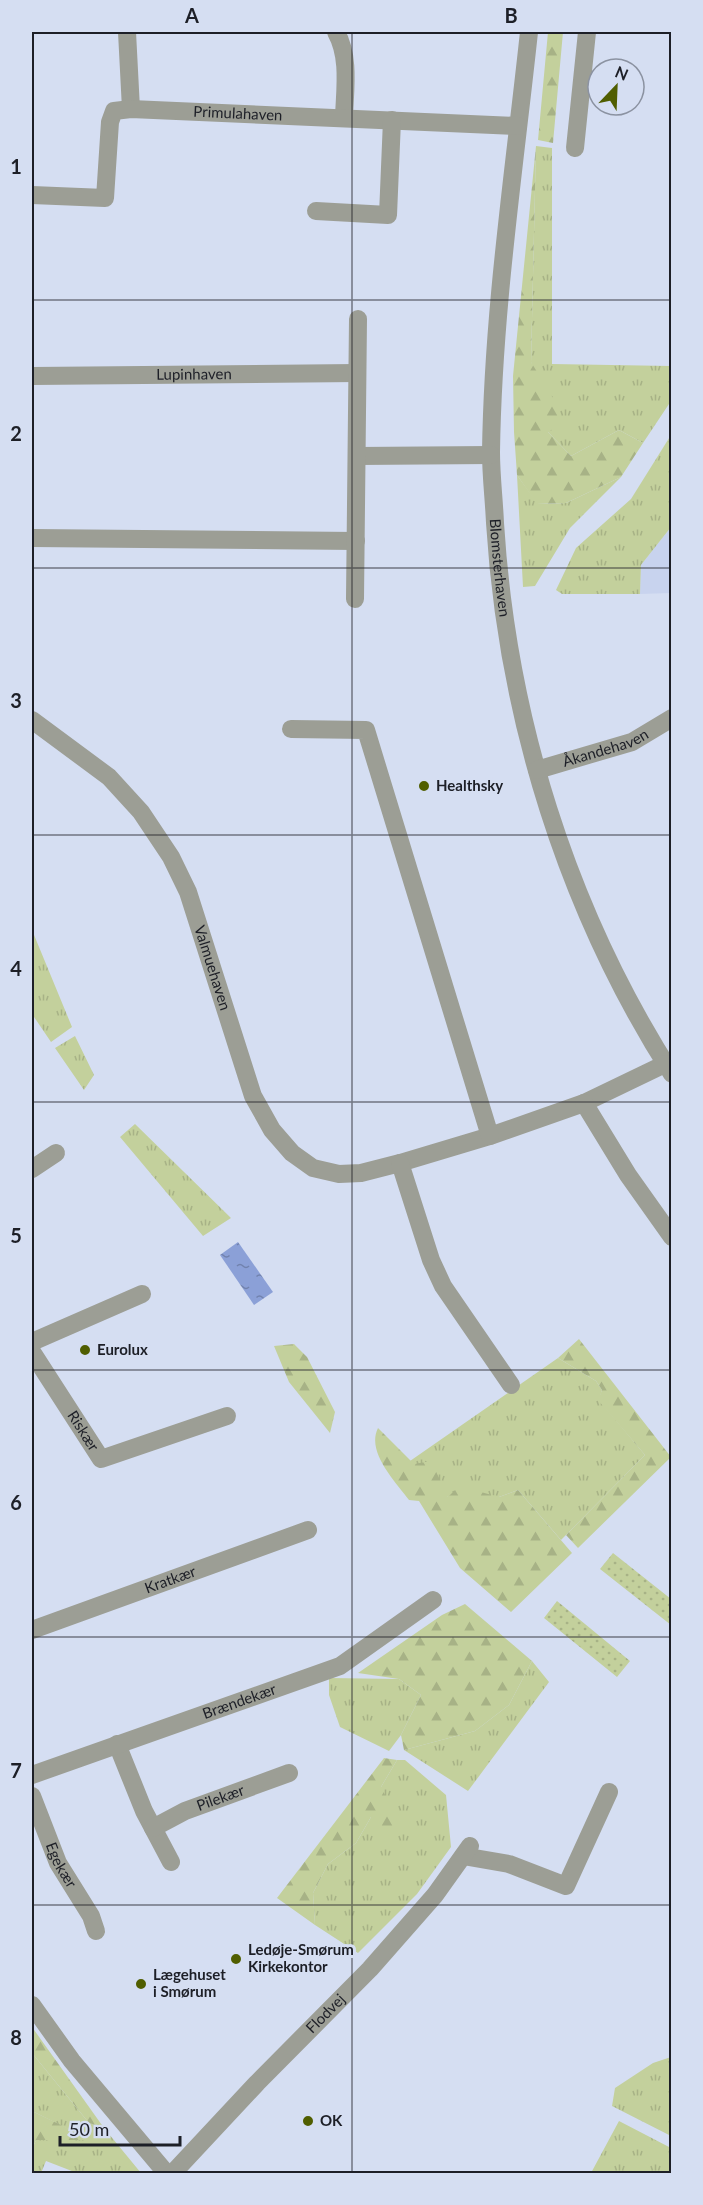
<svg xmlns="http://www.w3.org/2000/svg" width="703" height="2205" font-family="Lato,sans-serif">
  <defs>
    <pattern id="grass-tufts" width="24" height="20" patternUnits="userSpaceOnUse" patternTransform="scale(1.5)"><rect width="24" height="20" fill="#c3d09c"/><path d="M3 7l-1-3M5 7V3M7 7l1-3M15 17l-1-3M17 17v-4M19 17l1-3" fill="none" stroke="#a7b286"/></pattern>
    <pattern id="forest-firs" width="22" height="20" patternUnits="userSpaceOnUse" patternTransform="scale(1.5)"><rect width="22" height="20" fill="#c3d09c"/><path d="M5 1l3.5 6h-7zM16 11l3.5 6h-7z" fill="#a7b286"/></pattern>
    <pattern id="garden-dots" width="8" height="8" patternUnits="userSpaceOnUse" patternTransform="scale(1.5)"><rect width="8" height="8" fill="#c3d09c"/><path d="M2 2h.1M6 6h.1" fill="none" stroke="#a7b286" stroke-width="1.8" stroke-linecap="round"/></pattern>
    <pattern id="water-ripples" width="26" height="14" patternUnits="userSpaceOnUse" patternTransform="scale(1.5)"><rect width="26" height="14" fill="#8ba0d7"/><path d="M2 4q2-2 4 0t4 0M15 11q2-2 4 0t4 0" fill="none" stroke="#7182ae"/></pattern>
  </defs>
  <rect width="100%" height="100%" fill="#d5def2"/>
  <path fill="#c8d3ee" d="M671,527V593L640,594L641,565Z"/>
  <path fill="url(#grass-tufts)" d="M536,146L552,148V364L671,366V401L643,443L619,430L571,456L548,432L531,362Z
    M671,435V527L641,565L640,594H562L556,590L576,548L631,499Z
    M517,475L538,504L566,503L621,477L570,528L535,586L523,587Z
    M32,930L72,1027L51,1042L32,1014Z
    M75,1036L94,1075L84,1090L55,1048Z
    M135,1124L231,1218L203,1236L120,1137Z
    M558,1358L596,1381L602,1390L599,1400L645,1455L561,1540L518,1490L499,1497H448L410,1461Z
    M532,1661L549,1682L468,1791L404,1750L475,1731L509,1705Z
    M329,1678L399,1679L421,1695L401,1735L389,1751L340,1727L329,1695Z
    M397,1760H405L446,1795L451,1847L417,1894L358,1953L315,1925L313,1893L328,1864L356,1843L371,1817L381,1787Z
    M32,2053L89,2123L104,2128L141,2173H77L46,2161L41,2173H32V2149L36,2140H90L32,2111Z
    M671,2057H672L671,2136L612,2106L615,2088L653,2063Z
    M619,2121L671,2148V2173H591Z"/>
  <path fill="url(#forest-firs)" d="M548,32H563L553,143L538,140Z
    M536,146L531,362L559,408L560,425L548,432L571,456L619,430L643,443L621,477L566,503L537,504L517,475L514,432L513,376Z
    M579,1339L671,1457L578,1548L566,1535L645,1455L598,1400L602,1390L596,1381L558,1358Z
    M294,1344L307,1357L335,1412L330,1433L289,1382L274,1346Z
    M378,1428L414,1464L431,1461L448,1497L459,1486L499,1497L518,1490L572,1553L511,1612L460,1568L419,1501L409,1500C395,1481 366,1452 378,1428Z
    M465,1604L532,1661L509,1705L475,1731L404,1750L401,1735L421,1695L399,1679L358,1673L442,1615Z
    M384,1758L397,1760L381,1787L400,1825L382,1829L371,1817L356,1843L328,1864L313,1893L315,1925L277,1898Z
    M32,2027L104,2128L89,2123L32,2053Z
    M32,2111L92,2140H36L32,2149Z"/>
  <path fill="url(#garden-dots)" d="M613,1553L671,1599V1625L600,1569Z
    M557,1601L630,1661L617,1677L544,1618Z"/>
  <path fill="url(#water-ripples)" d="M238,1242L273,1292L254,1305L220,1255Z"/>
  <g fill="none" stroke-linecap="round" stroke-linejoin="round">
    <g stroke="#9c9e95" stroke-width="18">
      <path d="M127,32L131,109"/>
      <path d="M336,32C350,57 345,89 344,117"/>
      <path id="s1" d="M529,32C514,172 493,311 491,452C491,476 494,499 495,523C507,717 567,910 672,1074"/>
      <path d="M575,148L587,32"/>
      <path id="s2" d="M32,195L105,198L110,122L114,111L131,109L518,126"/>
      <path d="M316,211L388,215L392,120"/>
      <path id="s3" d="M32,376L357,373"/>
      <path d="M357,456L491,455"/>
      <path d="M32,538L356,541"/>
      <path d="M355,599L358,319"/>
      <path id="s4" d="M32,720L109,777L141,812L171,857L188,892L253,1096L272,1130L292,1153L313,1168L339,1174L361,1173L400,1163L490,1136L584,1103L665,1064"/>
      <path d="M291,729L366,730L490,1136"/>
      <path id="s5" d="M537,770L632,742L672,718"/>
      <path d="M584,1103L628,1175L672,1237"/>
      <path d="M400,1163L431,1260L443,1286L511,1385"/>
      <path d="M32,1169L56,1153"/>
      <path d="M32,1342L142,1294"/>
      <path id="s6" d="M32,1352L101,1459L227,1416"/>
      <path id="s7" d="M32,1630L308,1530"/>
      <path d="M117,1744L144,1811L171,1862"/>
      <path id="s8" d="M32,1775L340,1666L433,1600"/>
      <path id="s9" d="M32,1796L58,1863L91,1916L96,1931"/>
      <path id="s10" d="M153,1828L185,1811L289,1773"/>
      <path d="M463,1856L509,1864L566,1886L609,1792"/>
      <path d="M32,2005L72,2061L167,2174"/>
      <path id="s11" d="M172,2174L257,2083L370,1969L435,1895L470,1846"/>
    </g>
  </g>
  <path fill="none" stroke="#1d1f27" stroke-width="1.5" stroke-opacity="0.55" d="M352,32V2174M32,300H672M32,568H672M32,835H672M32,1102H672M32,1370H672M32,1637H672M32,1905H672"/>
  <g fill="#505e00" stroke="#d5def2" stroke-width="2">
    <circle cx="424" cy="786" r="6"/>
    <circle cx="85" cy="1350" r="6"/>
    <circle cx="236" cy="1959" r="6"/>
    <circle cx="141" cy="1984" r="6"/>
    <circle cx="308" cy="2121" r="6"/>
  </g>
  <g text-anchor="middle" stroke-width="6" stroke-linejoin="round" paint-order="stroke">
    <g font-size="15" fill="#1d1f27" stroke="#d5def2">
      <text dy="5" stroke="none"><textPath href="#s2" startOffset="285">Primulahaven</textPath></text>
      <text dy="5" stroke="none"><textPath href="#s3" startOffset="162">Lupinhaven</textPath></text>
      <text dy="5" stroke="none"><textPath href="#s1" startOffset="538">Blomsterhaven</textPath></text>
      <text dy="5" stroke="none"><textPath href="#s5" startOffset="72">Åkandehaven</textPath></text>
      <text dy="5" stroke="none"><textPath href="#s4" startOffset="316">Valmuehaven</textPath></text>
      <text dy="5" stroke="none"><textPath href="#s6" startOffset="94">Riskær</textPath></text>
      <text dy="5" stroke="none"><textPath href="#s7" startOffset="147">Kratkær</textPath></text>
      <text dy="5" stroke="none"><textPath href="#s8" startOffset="220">Brændekær</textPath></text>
      <text dy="5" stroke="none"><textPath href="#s10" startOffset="74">Pilekær</textPath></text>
      <text dy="5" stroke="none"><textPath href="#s9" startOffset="75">Egekær</textPath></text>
      <text dy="5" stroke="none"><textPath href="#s11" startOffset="222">Flodvej</textPath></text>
    </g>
    <g font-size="15" font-weight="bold" fill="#1d1f27" stroke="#d5def2" text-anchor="start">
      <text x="436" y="791">Healthsky</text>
      <text x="97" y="1355">Eurolux</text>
      <text x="248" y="1955">Ledøje-Smørum<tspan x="248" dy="17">Kirkekontor</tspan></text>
      <text x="153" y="1980">Lægehuset<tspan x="153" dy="17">i Smørum</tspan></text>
      <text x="320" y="2126">OK</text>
    </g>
  </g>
  <rect width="703" height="2205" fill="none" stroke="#d5def2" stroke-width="66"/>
  <g transform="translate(616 87) rotate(23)"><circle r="28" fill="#d5def2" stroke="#8b92a1" stroke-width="1.5"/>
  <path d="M0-4.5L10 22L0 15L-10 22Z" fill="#505e00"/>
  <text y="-9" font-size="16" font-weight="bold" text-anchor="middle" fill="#1d1f27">N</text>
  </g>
  <path d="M60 2136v9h120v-9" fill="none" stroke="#1d1f27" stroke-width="3"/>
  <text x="69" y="2136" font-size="18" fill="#1d1f27" stroke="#d5def2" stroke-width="4.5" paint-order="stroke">50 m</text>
  <rect x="33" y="33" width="637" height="2139" fill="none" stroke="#1d1f27" stroke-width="2"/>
  <g font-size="20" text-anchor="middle" font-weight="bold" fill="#1d1f27">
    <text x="192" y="23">A</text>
    <text x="511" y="23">B</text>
    <text x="16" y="174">1</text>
    <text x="16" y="441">2</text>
    <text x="16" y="708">3</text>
    <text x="16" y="976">4</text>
    <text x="16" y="1243">5</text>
    <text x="16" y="1510">6</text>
    <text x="16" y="1778">7</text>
    <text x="16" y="2045">8</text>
  </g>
</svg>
